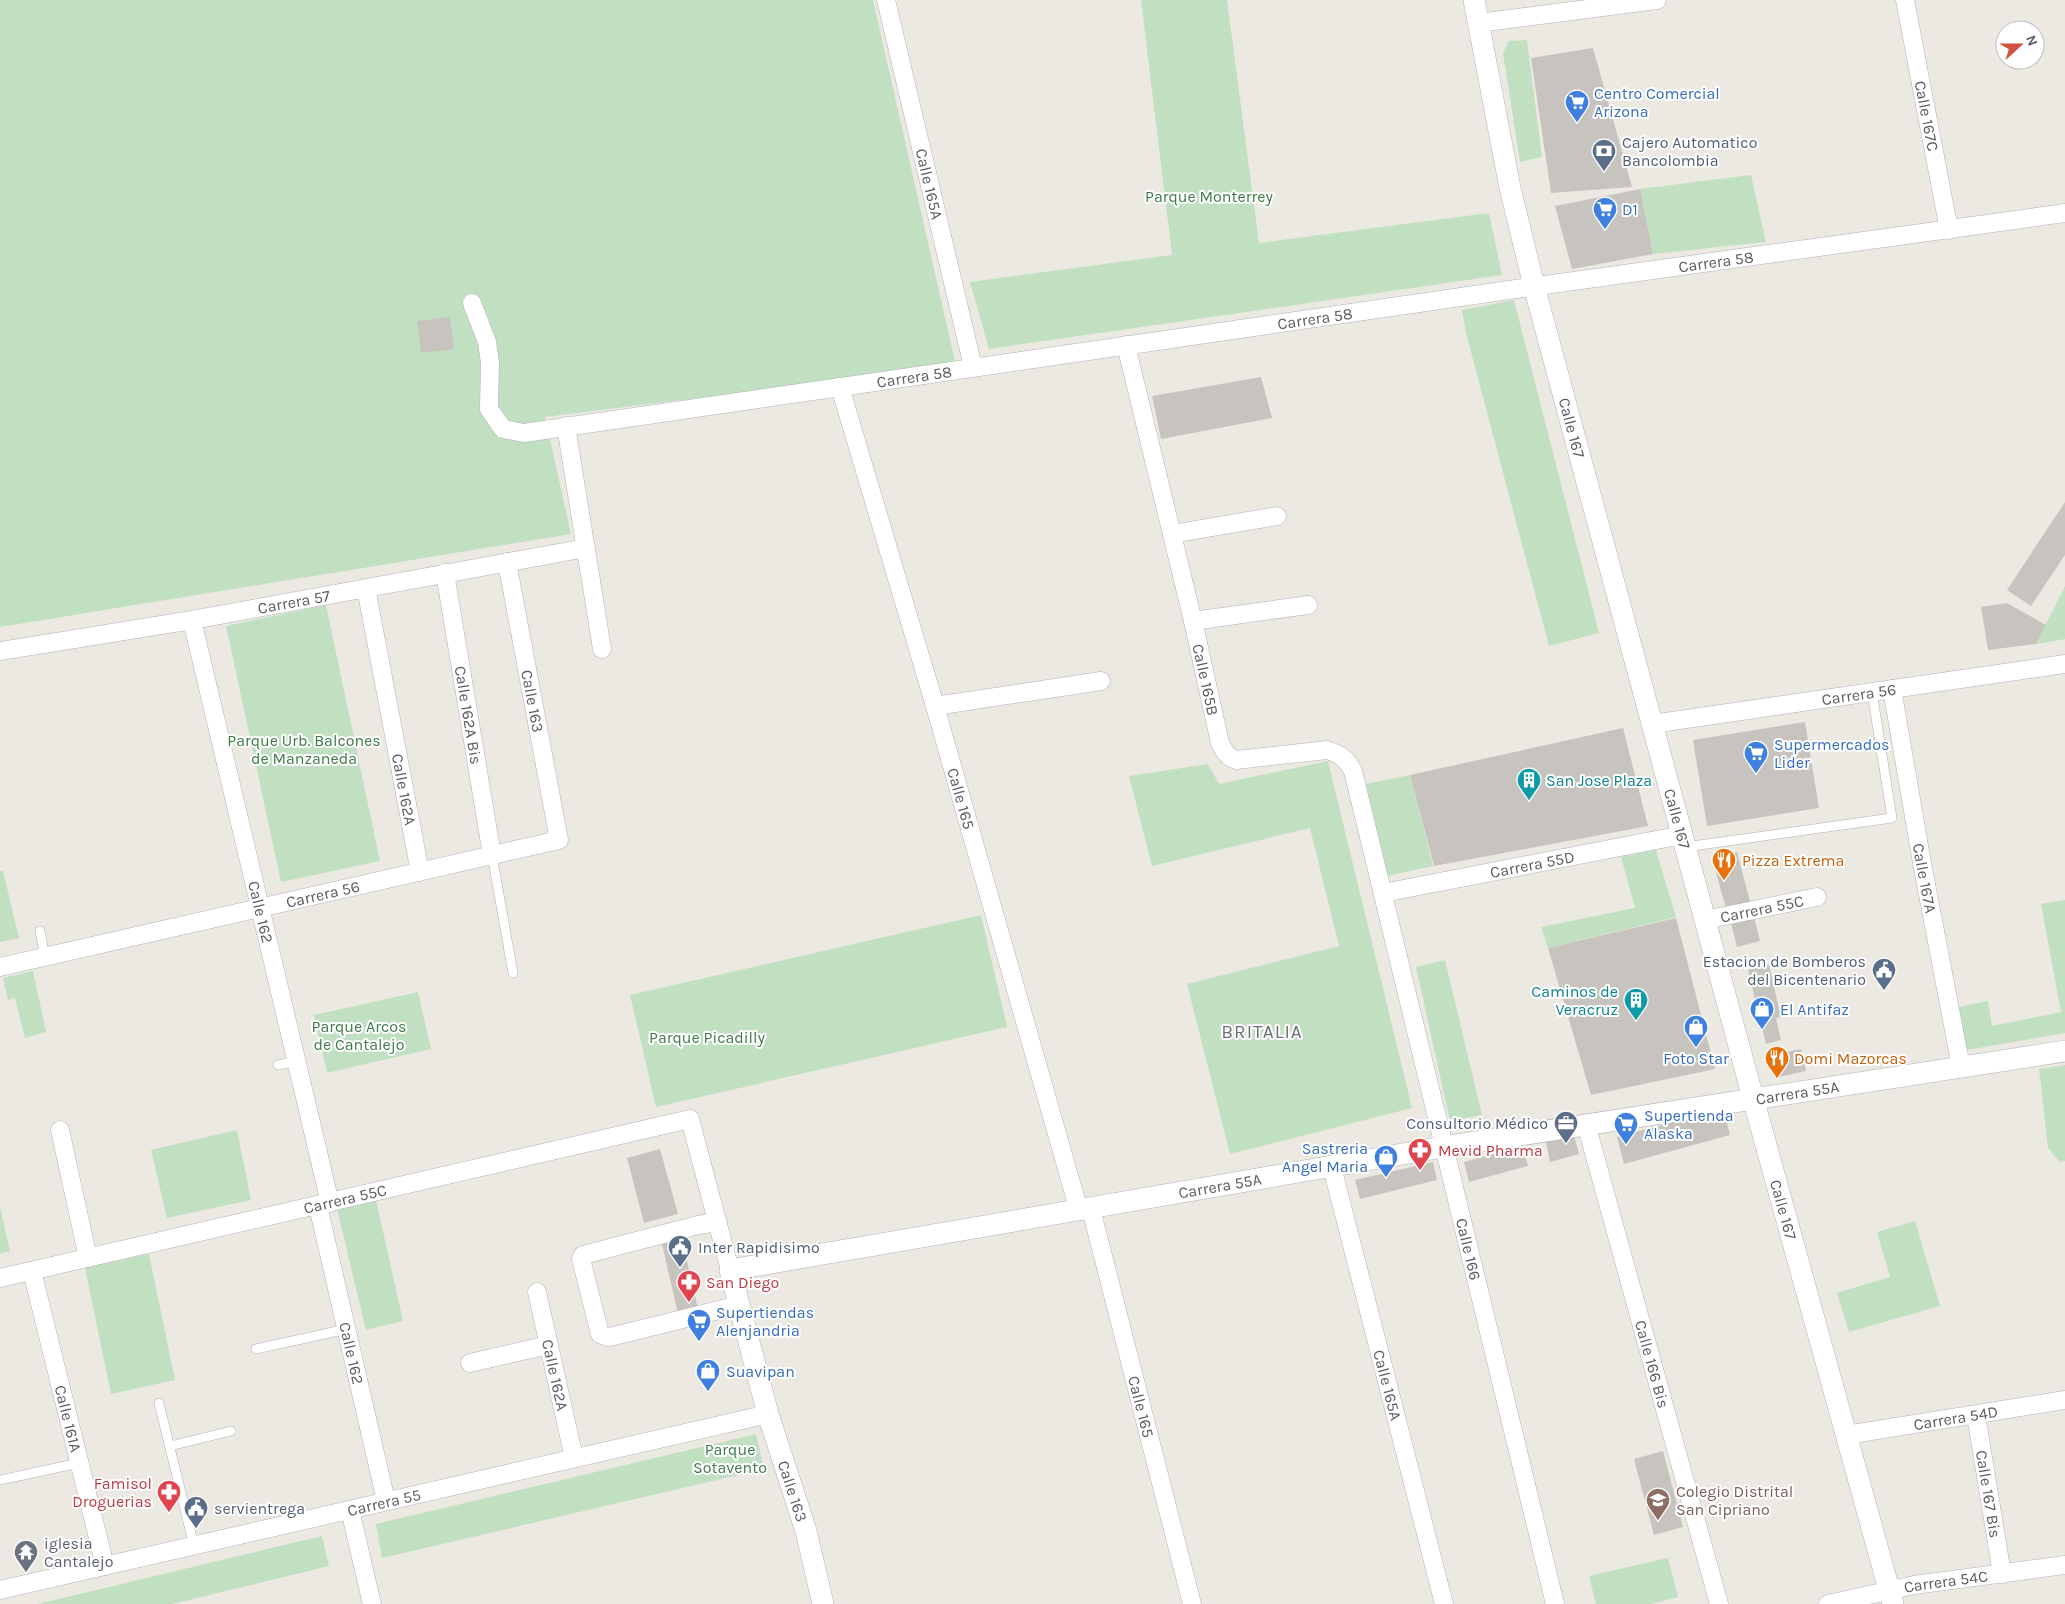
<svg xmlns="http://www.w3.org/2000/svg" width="2065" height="1604" font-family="Karla,sans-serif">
  <rect width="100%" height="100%" fill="#ebe9e2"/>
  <path fill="#c1e0c2" d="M0,0H873L956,366L545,417L571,534L0,627Z
    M1141,0H1227L1259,243L1489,213L1502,275L989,349L970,282L1172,255Z
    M1527,40L1542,157L1520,162L1503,53L1509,41Z
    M1751,175L1766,242L1653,254L1640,189Z
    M1514,300L1599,633L1549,646L1466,333L1462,310Z
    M2065,586V639L2036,644Z
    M326,605L380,861L281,882L226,626Z
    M1328,761L1412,1108L1230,1154L1187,984L1339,946L1310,828L1152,866L1129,776L1208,764L1219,784Z
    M1410,775L1433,866L1388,876L1366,784Z
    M1656,850L1676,917L1548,948L1541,927L1635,908L1621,857Z
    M0,871H3L19,938L0,942Z
    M2065,900V1033L1967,1050L1958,1007L1988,1001L1992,1026L2061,1012L2041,904Z
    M981,915L1007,1027L656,1107L630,995Z
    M1445,960L1482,1115L1450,1121L1416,967Z
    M33,971L46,1032L25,1038L15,998L8,1000L3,978Z
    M418,992L431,1049L327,1073L314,1015Z
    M2065,1065V1161L2060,1162L2048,1148L2039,1069Z
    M237,1130L251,1200L167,1218L151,1150Z
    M376,1200L403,1321L366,1330L337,1209Z
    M0,1207L10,1251L0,1254Z
    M1915,1221L1940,1306L1849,1332L1837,1293L1890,1277L1877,1232Z
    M149,1254L175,1380L111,1394L85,1268Z
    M756,1434L764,1469L382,1558L376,1524Z
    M322,1536L329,1566L172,1604H38Z
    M1668,1558L1678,1597L1652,1604H1596L1589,1576Z"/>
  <path fill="#c7c4bf" d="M1593,48L1632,187L1551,193L1531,58Z
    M1640,189L1653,254L1572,269L1555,206Z
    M450,317L454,349L421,353L417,321Z
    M1261,377L1272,418L1161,439L1152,396Z
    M2065,502V555L2031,606L2007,590Z
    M2007,603L2046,625L2036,644L1988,650L1981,607Z
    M1805,722L1819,808L1707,826L1693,740Z
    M1623,728L1648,826L1434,866L1410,775Z
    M1737,852L1751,905L1727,912L1712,858Z
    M1754,917L1760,941L1737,947L1731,923Z
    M1676,918L1715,1069L1591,1095L1548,948Z
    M1769,965L1781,1017L1776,1018L1781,1040L1766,1044L1748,970Z
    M1801,1049L1806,1071L1775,1078L1770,1055Z
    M1723,1109L1730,1135L1624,1164L1617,1137Z
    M1574,1135L1579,1154L1550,1162L1546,1142Z
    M1523,1146L1528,1166L1469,1182L1464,1162Z
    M660,1149L678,1214L644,1223L627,1158Z
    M1433,1162L1437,1180L1360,1199L1355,1180Z
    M682,1239L698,1309L678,1314L662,1244Z
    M1663,1451L1683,1527L1654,1535L1634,1459Z"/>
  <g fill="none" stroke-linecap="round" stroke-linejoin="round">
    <defs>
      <path id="service" d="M1685,847L1892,818L1872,692
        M492,855L513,973
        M40,931L45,957
        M278,1065L297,1061
        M256,1349L347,1329
        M159,1403L194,1546
        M170,1446L231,1431
        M0,1480L79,1463"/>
      <g id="minor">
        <path id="s1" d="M886,0L973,367"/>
        <path id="s2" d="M1905,0L1949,230"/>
        <path d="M1478,23L1657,0"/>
        <path id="s3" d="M472,303L487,342L490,363L489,409L503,429L524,433L1516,289L2065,213"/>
        <path id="s4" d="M1126,345L1193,621L1220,743C1224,751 1227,757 1236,760L1327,750C1340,754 1346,758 1353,771L1555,1604"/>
        <path id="s5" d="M840,387L935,706L1079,1211"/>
        <path d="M566,426L602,649"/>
        <path d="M1172,534L1277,516"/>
        <path id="s6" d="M445,573L492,855"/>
        <path id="s7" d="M366,588L420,872"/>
        <path id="s8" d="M192,620L330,1203"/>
        <path d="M1193,621L1308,605"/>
        <path id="s9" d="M0,651L192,620L586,548"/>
        <path id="s10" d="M1892,689L1922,863L1961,1067"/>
        <path d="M935,706L1101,681"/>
        <path id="s11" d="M1652,724L2065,664"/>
        <path id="s12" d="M1383,893L1682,835"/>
        <path id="s13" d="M1705,920L1817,897"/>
        <path id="s14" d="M0,967L559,840L507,562"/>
        <path id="s15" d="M1586,1124L1719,1604"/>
        <path d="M60,1130L88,1258"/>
        <path id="s16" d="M1332,1167L1444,1604"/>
        <path id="s17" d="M318,1206L386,1501"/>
        <path id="s18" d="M1091,1209L1192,1604"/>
        <path d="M718,1222L698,1225L583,1255L581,1259L600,1334L607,1337L614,1336L739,1305"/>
        <path id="s19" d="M32,1271L105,1566"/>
        <path id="s20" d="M0,1278L690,1119L730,1270"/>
        <path id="s21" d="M537,1292L574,1458"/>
        <path d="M470,1363L548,1345"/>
        <path id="s22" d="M1976,1415L2002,1574"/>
        <path id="s23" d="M1846,1435L2065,1400"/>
        <path d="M350,1510L372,1604"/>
        <path id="s24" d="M0,1590L768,1414"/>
        <path id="s25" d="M1828,1604L1914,1585L2065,1565"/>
      </g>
      <g id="tertiary">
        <path id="s26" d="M1474,0L1510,188L1534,286L1753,1098L1893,1604"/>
        <path id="s27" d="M823,1604L806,1531L768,1414L730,1270L1443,1147L2065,1051"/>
      </g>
    </defs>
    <use href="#service" stroke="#afb2b6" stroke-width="10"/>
    <use href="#minor" stroke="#afb2b6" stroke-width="19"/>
    <use href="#tertiary" stroke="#afb2b6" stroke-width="22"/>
    <use href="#service" stroke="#fff" stroke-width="9"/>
    <use href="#minor" stroke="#fff" stroke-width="18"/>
    <use href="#tertiary" stroke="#fff" stroke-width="21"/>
  </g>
  <defs>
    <symbol id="supermarket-pin" viewBox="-11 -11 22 30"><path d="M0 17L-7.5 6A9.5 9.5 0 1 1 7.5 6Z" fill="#3f7fe0" stroke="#fff"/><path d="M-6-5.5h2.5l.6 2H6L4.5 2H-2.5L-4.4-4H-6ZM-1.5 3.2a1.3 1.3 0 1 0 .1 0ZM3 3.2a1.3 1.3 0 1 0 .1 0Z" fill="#fff"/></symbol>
    <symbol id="bank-pin" viewBox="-11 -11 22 30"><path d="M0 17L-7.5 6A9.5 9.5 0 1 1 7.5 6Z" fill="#5c6f8a" stroke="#fff"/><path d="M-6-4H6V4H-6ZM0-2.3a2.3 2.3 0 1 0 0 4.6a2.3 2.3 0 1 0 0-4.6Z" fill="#fff"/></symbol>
    <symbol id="building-pin" viewBox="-11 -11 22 30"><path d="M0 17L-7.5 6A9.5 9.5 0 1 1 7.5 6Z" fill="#0f9aa8" stroke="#fff"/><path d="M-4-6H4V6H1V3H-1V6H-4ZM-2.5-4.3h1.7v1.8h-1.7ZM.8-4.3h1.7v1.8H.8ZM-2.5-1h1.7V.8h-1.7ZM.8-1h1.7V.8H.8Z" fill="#fff"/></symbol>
    <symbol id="restaurant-pin" viewBox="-11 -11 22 30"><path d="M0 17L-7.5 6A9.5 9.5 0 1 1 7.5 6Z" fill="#e8710a" stroke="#fff"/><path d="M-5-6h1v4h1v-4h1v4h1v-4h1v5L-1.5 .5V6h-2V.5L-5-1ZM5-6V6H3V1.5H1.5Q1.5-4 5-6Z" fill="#fff"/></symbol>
    <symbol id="civic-pin" viewBox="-11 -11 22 30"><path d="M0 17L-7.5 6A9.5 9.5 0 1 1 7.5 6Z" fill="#5c6f8a" stroke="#fff"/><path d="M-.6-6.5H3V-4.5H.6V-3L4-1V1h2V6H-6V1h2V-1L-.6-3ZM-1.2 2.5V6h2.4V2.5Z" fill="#fff"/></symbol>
    <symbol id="shop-pin" viewBox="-11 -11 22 30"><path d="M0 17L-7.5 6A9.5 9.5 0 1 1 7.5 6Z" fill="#3f7fe0" stroke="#fff"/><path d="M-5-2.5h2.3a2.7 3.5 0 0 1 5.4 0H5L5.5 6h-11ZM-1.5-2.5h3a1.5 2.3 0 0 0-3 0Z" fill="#fff"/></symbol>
    <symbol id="office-pin" viewBox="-11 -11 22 30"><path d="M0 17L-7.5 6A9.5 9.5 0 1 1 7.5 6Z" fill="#5c6f8a" stroke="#fff"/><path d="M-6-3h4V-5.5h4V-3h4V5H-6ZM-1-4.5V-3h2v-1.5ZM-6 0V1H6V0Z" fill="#fff"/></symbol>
    <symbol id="pharmacy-pin" viewBox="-11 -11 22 30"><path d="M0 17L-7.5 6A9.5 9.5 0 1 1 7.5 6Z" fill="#e0444e" stroke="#fff"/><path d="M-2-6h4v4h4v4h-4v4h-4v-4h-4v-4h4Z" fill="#fff"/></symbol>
    <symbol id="school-pin" viewBox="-11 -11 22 30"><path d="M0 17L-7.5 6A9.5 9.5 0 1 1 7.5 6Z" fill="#8d6e63" stroke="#fff"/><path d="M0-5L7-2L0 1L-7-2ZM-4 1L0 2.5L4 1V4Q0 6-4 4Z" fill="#fff"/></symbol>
    <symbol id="temple-pin" viewBox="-11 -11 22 30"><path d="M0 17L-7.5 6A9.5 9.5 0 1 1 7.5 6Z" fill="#6b7280" stroke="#fff"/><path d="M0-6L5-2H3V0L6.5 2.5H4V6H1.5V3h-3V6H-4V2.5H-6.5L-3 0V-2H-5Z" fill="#fff"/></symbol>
  </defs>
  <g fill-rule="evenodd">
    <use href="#supermarket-pin" x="1563" y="88" width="28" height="38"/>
    <use href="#bank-pin" x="1590" y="137" width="28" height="38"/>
    <use href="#supermarket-pin" x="1591" y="195" width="28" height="38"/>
    <use href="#supermarket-pin" x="1742" y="739" width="28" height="38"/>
    <use href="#building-pin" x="1515" y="766" width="28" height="38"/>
    <use href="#restaurant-pin" x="1710" y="846" width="28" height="38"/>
    <use href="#civic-pin" x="1870" y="956" width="28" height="38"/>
    <use href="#building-pin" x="1622" y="986" width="28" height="38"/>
    <use href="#shop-pin" x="1748" y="995" width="28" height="38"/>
    <use href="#shop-pin" x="1682" y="1013" width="28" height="38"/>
    <use href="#restaurant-pin" x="1763" y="1044" width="28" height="38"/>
    <use href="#office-pin" x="1552" y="1109" width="28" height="38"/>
    <use href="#supermarket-pin" x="1612" y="1110" width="28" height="38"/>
    <use href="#pharmacy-pin" x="1406" y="1136" width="28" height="38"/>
    <use href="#shop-pin" x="1372" y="1143" width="28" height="38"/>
    <use href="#civic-pin" x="666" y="1233" width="28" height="38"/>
    <use href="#pharmacy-pin" x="675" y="1268" width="28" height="38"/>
    <use href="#supermarket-pin" x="685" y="1307" width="28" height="38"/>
    <use href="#shop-pin" x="694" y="1357" width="28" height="38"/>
    <use href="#pharmacy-pin" x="155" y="1478" width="28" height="38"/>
    <use href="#school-pin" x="1644" y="1486" width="28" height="38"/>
    <use href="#civic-pin" x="182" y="1494" width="28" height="38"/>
    <use href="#temple-pin" x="12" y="1538" width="28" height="38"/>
  </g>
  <g text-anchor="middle" stroke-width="4" stroke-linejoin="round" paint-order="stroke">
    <g font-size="16" fill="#366cbe" stroke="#fff" text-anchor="start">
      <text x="1594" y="99">Centro Comercial<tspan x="1594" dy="18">Arizona</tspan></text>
      <text x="1622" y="215">D1</text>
      <text x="1774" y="750">Supermercados<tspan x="1774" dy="18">Lider</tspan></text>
      <text x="1780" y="1015">El Antifaz</text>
      <text x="1696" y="1064" text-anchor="middle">Foto Star</text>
      <text x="1644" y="1121">Supertienda<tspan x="1644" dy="18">Alaska</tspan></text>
      <text x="1368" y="1154" text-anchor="end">Sastreria<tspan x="1368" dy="18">Angel Maria</tspan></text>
      <text x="716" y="1318">Supertiendas<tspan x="716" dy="18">Alenjandria</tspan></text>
      <text x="726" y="1377">Suavipan</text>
    </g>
    <g font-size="16" fill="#5a5d61" stroke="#fff">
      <text dy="6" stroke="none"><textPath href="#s2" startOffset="118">Calle 167C</textPath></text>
      <text dy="6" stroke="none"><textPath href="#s1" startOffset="189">Calle 165A</textPath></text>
      <text dy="6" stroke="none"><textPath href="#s3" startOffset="1359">Carrera 58</textPath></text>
      <text dy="6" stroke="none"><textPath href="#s3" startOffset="954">Carrera 58</textPath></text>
      <text dy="6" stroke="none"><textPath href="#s3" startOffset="549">Carrera 58</textPath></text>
      <text dy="6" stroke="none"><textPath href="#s26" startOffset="439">Calle 167</textPath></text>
      <text dy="6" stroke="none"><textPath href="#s9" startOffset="298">Carrera 57</textPath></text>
      <text dy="6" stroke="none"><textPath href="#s4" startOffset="344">Calle 165B</textPath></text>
      <text dy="6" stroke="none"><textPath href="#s11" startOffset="209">Carrera 56</textPath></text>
      <text transform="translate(533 701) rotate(79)" y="6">Calle 163</text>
      <text dy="6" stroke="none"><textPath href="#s6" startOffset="144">Calle 162A Bis</textPath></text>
      <text dy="6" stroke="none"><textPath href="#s7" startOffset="205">Calle 162A</textPath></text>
      <text dy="6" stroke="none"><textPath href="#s5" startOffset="429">Calle 165</textPath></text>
      <text dy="6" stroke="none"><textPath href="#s26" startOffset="844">Calle 167</textPath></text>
      <text dy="6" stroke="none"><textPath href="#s12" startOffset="152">Carrera 55D</textPath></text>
      <text dy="6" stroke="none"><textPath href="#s10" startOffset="192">Calle 167A</textPath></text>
      <text dy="6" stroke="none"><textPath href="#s14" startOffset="331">Carrera 56</textPath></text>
      <text dy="6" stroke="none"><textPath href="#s13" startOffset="58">Carrera 55C</textPath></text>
      <text dy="6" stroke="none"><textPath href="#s8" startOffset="300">Calle 162</textPath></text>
      <text dy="6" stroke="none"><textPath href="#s27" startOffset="1429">Carrera 55A</textPath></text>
      <text dy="6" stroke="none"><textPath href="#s27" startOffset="844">Carrera 55A</textPath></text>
      <text dy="6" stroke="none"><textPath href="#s20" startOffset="354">Carrera 55C</textPath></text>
      <text dy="6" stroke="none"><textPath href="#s26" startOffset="1249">Calle 167</textPath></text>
      <text dy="6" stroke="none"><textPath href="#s4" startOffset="1051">Calle 166</textPath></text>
      <text dy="6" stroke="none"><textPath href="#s17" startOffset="151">Calle 162</textPath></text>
      <text dy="6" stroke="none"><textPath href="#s15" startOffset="249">Calle 166 Bis</textPath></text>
      <text dy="6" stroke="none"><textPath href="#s21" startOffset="85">Calle 162A</textPath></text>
      <text dy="6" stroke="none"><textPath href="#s16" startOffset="225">Calle 165A</textPath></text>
      <text dy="6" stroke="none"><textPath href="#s18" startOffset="204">Calle 165</textPath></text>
      <text dy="6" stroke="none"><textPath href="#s23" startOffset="111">Carrera 54D</textPath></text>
      <text dy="6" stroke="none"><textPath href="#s19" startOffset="152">Calle 161A</textPath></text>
      <text transform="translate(793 1491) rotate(72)" y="6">Calle 163</text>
      <text dy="6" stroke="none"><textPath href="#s22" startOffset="80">Calle 167 Bis</textPath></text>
      <text dy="6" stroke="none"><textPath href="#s24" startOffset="394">Carrera 55</textPath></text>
      <text dy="6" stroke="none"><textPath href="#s25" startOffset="120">Carrera 54C</textPath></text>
    </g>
    <g font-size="16" fill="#4e5e75" stroke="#fff" text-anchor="start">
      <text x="1622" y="148">Cajero Automatico<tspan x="1622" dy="18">Bancolombia</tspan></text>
      <text x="1866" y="967" text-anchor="end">Estacion de Bomberos<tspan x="1866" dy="18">del Bicentenario</tspan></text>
      <text x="1548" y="1129" text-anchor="end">Consultorio Médico</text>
      <text x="698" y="1253">Inter Rapidisimo</text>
      <text x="214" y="1514">servientrega</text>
    </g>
    <g font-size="16" fill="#3e7c43" stroke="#fff">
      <text x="1209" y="202">Parque Monterrey</text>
      <text x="304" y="746">Parque Urb. Balcones<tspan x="304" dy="18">de Manzaneda</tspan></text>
      <text x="359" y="1032">Parque Arcos<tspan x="359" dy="18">de Cantalejo</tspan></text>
      <text x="707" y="1043">Parque Picadilly</text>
      <text x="730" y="1455">Parque<tspan x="730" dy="18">Sotavento</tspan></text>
    </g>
    <g font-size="16" fill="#0d838f" stroke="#fff" text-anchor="start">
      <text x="1546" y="786">San Jose Plaza</text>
      <text x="1618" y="997" text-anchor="end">Caminos de<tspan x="1618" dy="18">Veracruz</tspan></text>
    </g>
    <g font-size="16" fill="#c56008" stroke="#fff" text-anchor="start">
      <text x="1742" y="866">Pizza Extrema</text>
      <text x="1794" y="1064">Domi Mazorcas</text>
    </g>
    <g font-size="16" fill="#be3a42" stroke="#fff" text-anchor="start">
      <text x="1438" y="1156">Mevid Pharma</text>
      <text x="706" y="1288">San Diego</text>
      <text x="152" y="1489" text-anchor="end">Famisol<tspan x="152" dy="18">Droguerias</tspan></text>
    </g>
    <g font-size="16" fill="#785e54" stroke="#fff" text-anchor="start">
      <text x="1676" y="1497">Colegio Distrital<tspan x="1676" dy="18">San Cipriano</tspan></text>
    </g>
    <g font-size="16" fill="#5b616d" stroke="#fff" text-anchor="start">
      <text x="44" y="1549">iglesia<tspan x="44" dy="18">Cantalejo</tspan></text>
    </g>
    <g font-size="19" letter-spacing="1" fill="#6b6f73" stroke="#fff">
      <text x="1262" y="1038">BRITALIA</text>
    </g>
  </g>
  <g transform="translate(2020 45) rotate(69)"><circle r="24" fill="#ffffff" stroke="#bdbec0"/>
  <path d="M0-4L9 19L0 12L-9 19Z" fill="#d35140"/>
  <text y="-8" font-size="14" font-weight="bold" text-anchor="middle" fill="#5a5d61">N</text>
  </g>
</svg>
